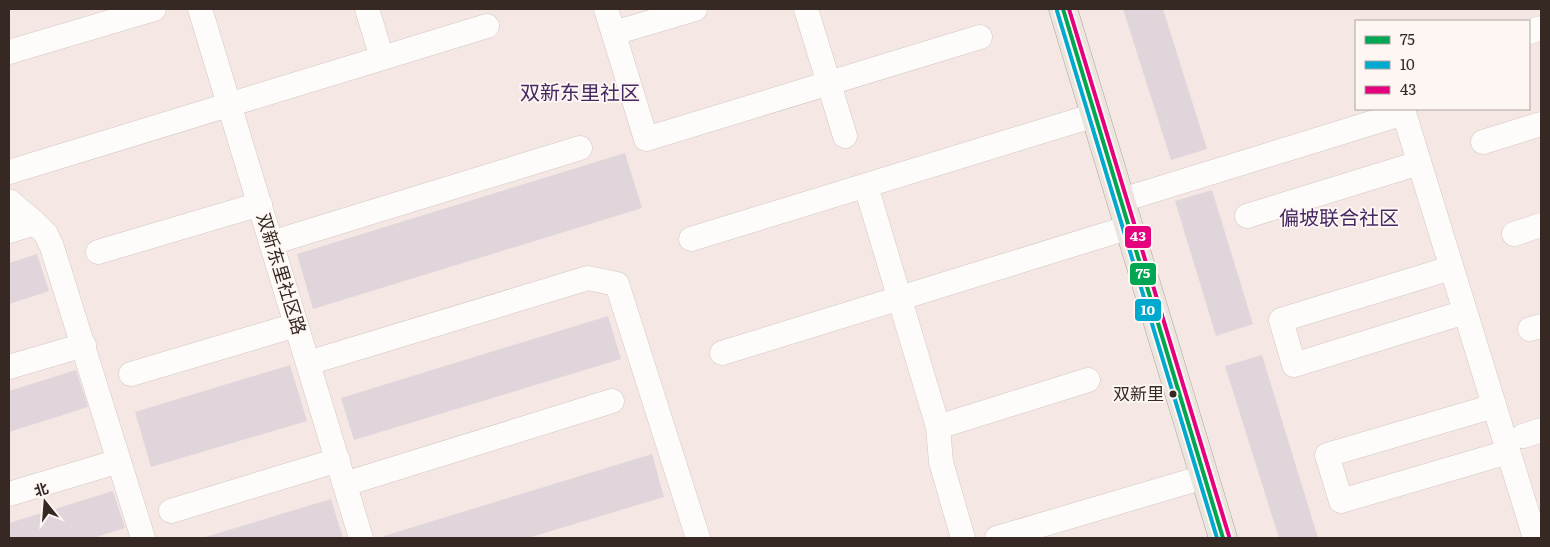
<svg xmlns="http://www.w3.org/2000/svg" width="1550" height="547" font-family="Literata,'Noto Sans SC',serif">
  <rect width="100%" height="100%" fill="#f5e8e4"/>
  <path fill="#dfd5db" d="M1123,9H1163L1207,149L1171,160Z
    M625,153L642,208L313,309L297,254Z
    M1212,190L1253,324L1216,336L1175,201Z
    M37,254L49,291L9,304V263Z
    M608,316L621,359L354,440L341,398Z
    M1262,355L1318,538H1279L1225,366Z
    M290,365L307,421L151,467L135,412Z
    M76,370L88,407L9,432V391Z
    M652,454L664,497L528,538H385L384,536Z
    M113,491L125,528L93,538H9V523Z
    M331,499L343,538H202Z"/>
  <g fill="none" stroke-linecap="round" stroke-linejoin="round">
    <defs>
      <path id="street" d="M200,9L361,538
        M367,9L382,58
        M606,9L646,139L980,37
        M806,9L845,136
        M1529,32L1541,28
        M614,33L695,9
        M9,52L154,9
        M1483,142L1541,124
        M9,172L487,26
        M866,186L938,427L1088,380
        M1122,200L1404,113L1535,538
        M9,201L35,223
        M1247,216L1419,163
        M9,231L35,223L46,234L52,247L143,538
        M1514,234L1541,225
        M691,239L1095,115
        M271,243L580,148
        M98,252L260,204
        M1451,268L1281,320L1294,365L1465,312
        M1530,329L1541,326
        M722,353L1130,227
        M308,363L588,278L617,284L698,538
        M9,367L84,345
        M131,374L296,325
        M1494,406L1327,455L1341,501L1508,452
        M938,427L941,462L963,538
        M1523,436L1541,430
        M345,484L612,401
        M9,494L119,461
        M171,511L338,460
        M997,538L1204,477"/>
      <path id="primary" d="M1063,9L1223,538"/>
    </defs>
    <use href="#street" stroke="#d2c6c2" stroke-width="25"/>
    <use href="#primary" stroke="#b1a399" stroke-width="29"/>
    <use href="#street" stroke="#fefcfb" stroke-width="24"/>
    <use href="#primary" stroke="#eae5df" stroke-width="28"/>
    <defs>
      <path id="bus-1" d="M1063,9L1223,538"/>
      <path id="bus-2" d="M1057,11L1217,538"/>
      <path id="bus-3" d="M1069,9L1229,536"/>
    </defs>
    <use href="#bus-1" stroke="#fdf6f3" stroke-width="8"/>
    <use href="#bus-2" stroke="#fdf6f3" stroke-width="8"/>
    <use href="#bus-3" stroke="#fdf6f3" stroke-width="8"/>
    <use href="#bus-1" stroke="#00a651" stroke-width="4"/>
    <use href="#bus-2" stroke="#00a9ce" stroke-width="4"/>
    <use href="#bus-3" stroke="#e5007d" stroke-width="4"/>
  </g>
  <circle fill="#362924" stroke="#fdf6f3" stroke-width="2" cx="1173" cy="394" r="4.5"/>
  <g text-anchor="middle" stroke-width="4" stroke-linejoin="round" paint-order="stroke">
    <g font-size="17" fill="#362924" stroke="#fdf6f3" text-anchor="end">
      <text x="1164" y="400">双新里</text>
    </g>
    <g font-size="18" fill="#362924" stroke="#fdf6f3">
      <text transform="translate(281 274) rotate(73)" y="6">双新东里社区路</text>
    </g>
    <g font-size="20" fill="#462962" stroke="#fdf6f3">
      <text x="580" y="100">双新东里社区</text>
      <text x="1339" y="225">偏坡联合社区</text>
    </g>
  </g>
  <g stroke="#fdf6f3" stroke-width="2">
    <rect x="1124" y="225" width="28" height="24" rx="5" fill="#e5007d"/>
    <rect x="1129" y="262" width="28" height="24" rx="5" fill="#00a651"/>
    <rect x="1134" y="298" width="28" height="24" rx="5" fill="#00a9ce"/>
  </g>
  <g font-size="14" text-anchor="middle" font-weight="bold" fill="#fff">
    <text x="1138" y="241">43</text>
    <text x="1143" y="278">75</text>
    <text x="1148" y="315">10</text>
  </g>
  <rect width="1550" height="547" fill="none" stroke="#362924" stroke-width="20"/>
  <rect x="1355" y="20" width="175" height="90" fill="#fdf6f3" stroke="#ada4a0"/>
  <rect x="1365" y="36" width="25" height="8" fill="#00a651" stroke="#ada4a0"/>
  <text x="1400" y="45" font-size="15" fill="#362924">75</text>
  <rect x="1365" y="61" width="25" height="8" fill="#00a9ce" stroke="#ada4a0"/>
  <text x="1400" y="70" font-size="15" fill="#362924">10</text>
  <rect x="1365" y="86" width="25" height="8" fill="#e5007d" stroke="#ada4a0"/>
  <text x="1400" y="95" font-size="15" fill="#362924">43</text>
  <g transform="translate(45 502) rotate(343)" stroke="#fdf6f3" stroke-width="4" paint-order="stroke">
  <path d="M0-4L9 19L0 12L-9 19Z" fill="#362924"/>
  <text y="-8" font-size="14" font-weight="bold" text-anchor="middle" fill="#362924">北</text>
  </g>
</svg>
